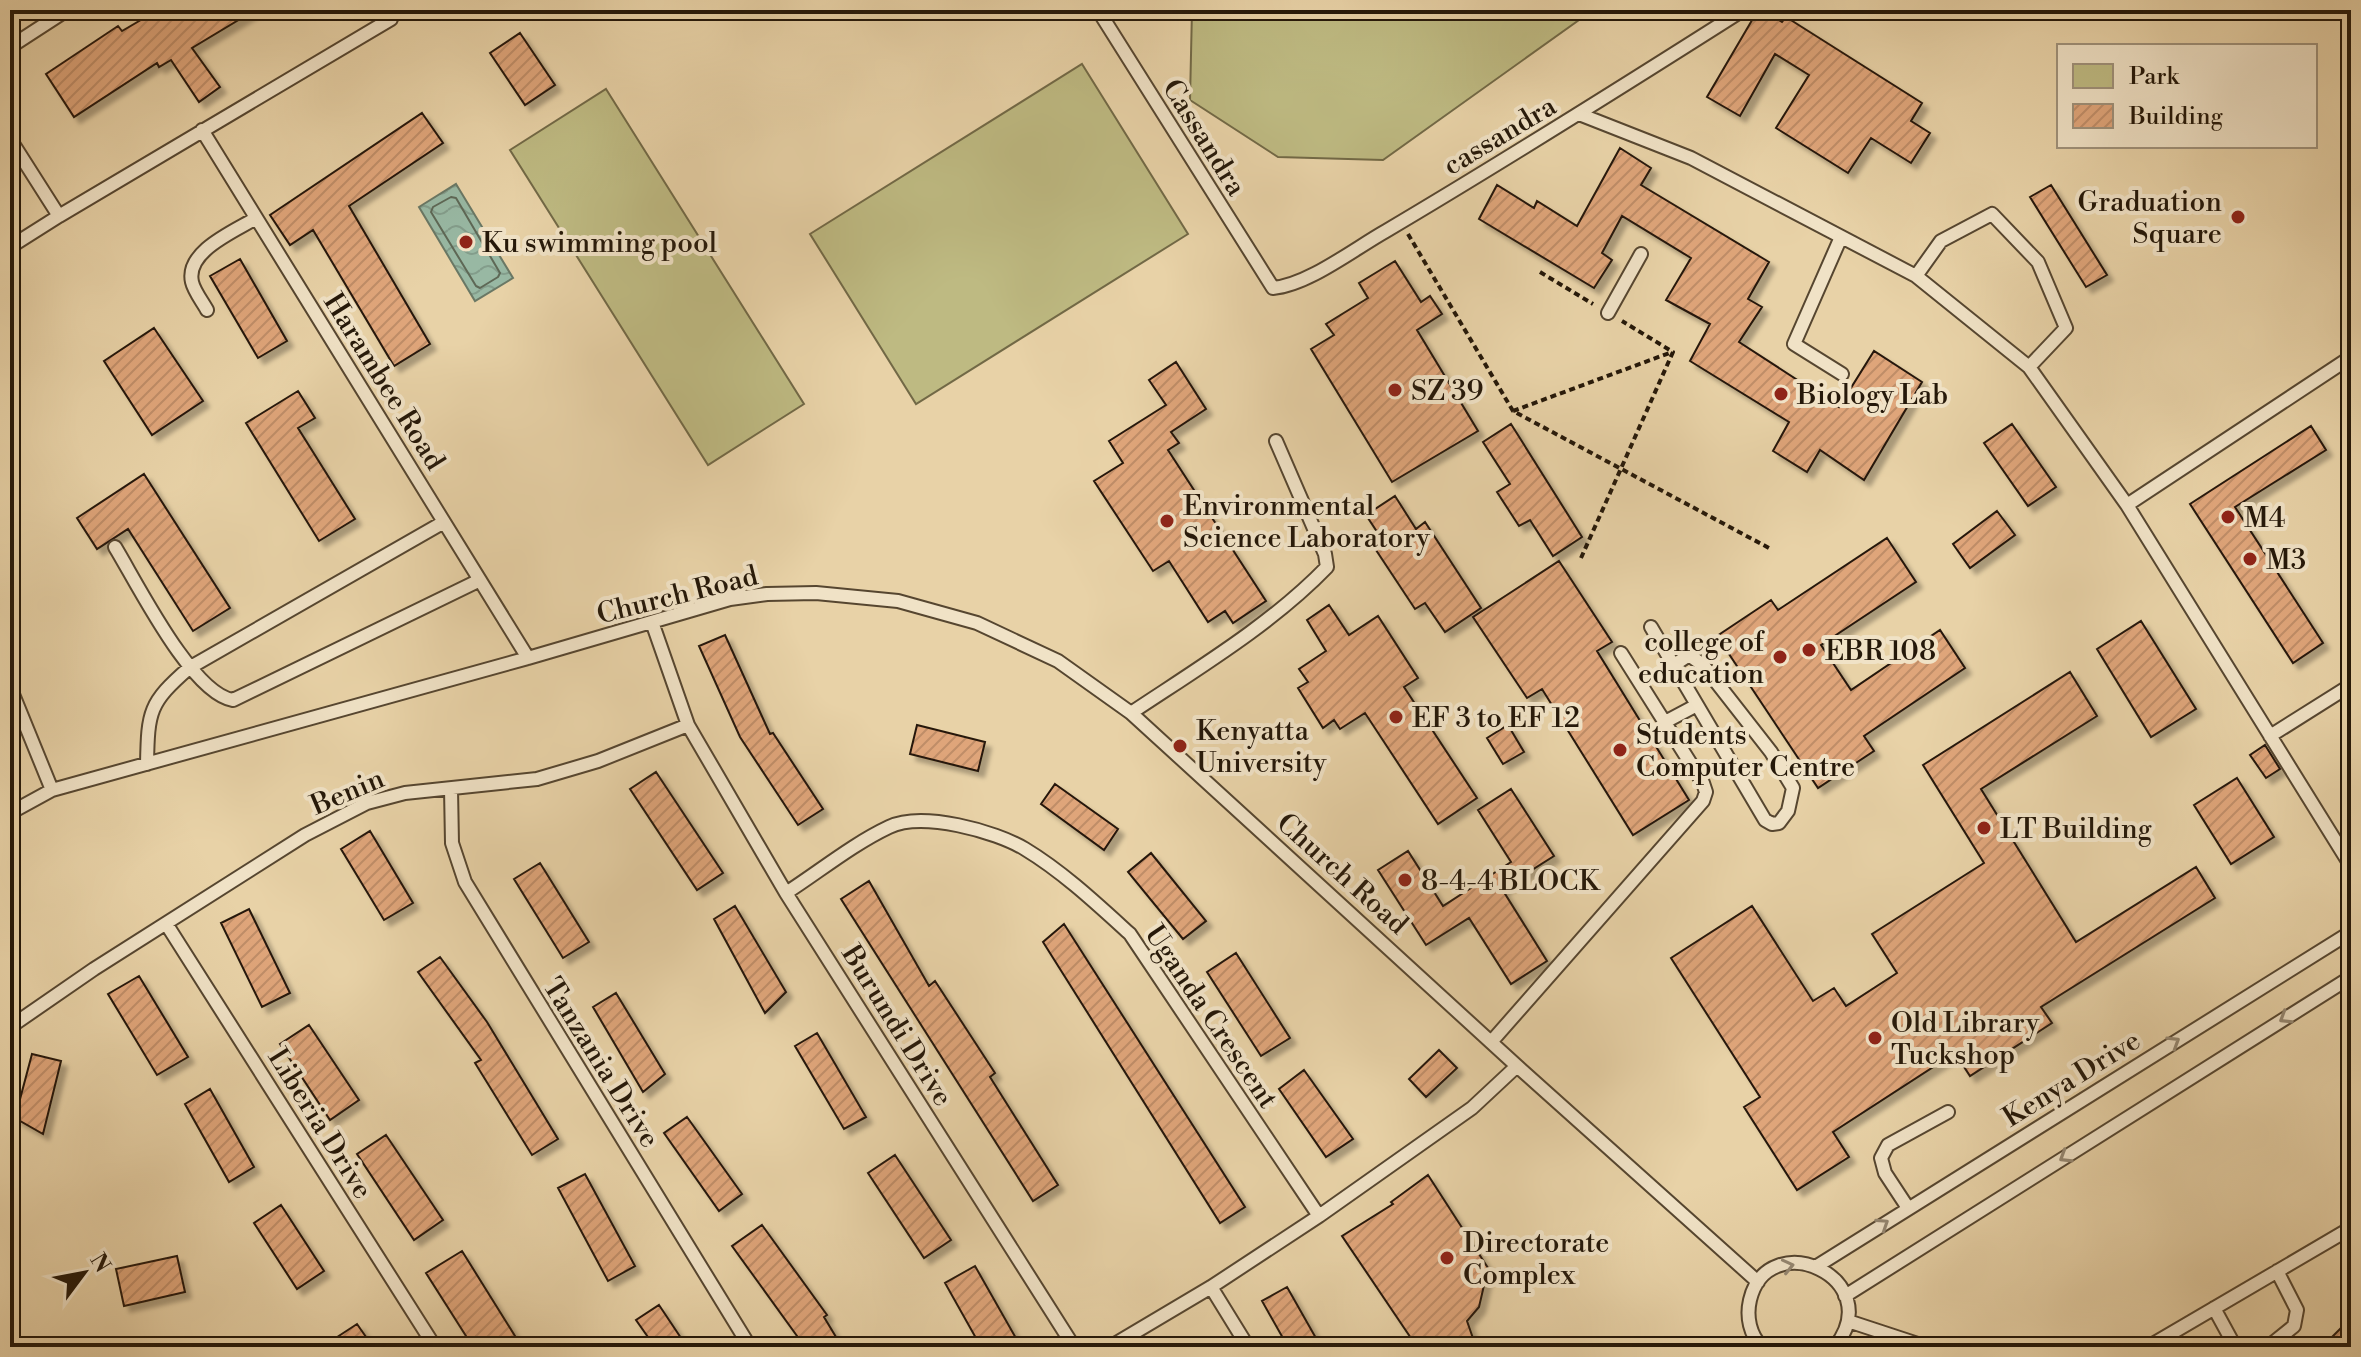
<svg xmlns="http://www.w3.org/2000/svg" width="2361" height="1357" font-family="'Libre Bodoni',serif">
  <defs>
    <pattern id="water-waves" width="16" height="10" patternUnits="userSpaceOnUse" patternTransform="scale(2)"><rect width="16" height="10" fill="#98b8a3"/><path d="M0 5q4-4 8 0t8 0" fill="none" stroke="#839d8b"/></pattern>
    <pattern id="building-hatch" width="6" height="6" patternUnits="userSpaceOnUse" patternTransform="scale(2)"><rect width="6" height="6" fill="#dfa57a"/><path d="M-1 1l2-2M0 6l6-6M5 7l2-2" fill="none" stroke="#bf8d68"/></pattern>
    <filter id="shadow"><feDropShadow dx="6" dy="6" stdDeviation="2" flood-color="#0004"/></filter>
  </defs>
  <rect width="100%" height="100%" fill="#e8d2a7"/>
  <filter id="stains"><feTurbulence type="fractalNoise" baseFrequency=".0025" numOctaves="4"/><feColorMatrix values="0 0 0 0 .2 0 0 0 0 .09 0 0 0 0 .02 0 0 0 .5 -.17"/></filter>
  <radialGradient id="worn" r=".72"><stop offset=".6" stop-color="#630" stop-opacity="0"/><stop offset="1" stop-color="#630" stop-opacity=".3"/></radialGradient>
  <path fill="#beba82" stroke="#726946" stroke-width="2" d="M1192,10H1593L1383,160L1278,157L1190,100Z
    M1082,64L1188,234L916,404L810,234Z
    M606,89L804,404L708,465L510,150Z"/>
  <path fill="url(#water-waves)" stroke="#6a7865" stroke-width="2" d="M456,184L513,278L475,301L419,207Z"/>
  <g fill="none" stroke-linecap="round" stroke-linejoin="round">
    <path stroke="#5e6856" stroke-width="2" d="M451,197L456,198L500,273L498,277L480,288L476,286L431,212L433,207Z"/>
  </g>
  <path fill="url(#building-hatch)" stroke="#251809" stroke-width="2" filter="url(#shadow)" d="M158,10H255L192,48L220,87L199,102L171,60L159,67L157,63L74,117L46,74L118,26L122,31Z
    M1758,10H1763L1782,22L1786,17L1922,103L1911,121L1930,133L1911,163L1871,138L1848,173L1776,128L1809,75L1775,54L1740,116L1707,97Z
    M520,33L555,85L525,105L490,53Z
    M422,113L443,143L349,206L430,344L394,366L313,230L290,245L270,215Z
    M1620,148L1651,168L1641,185L1769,262L1748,299L1762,307L1739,342L1839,407L1874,351L1922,382L1864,480L1820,450L1807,472L1773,451L1789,422L1690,361L1710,324L1666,300L1691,258L1622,216L1602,253L1612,260L1594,288L1479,219L1497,185L1534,208L1537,201L1577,226Z
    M2051,185L2107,275L2086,287L2030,197Z
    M240,259L287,341L258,358L210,276Z
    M1395,261L1421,302L1430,296L1442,314L1417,330L1478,431L1392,482L1311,349L1334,335L1326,324L1368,298L1359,283Z
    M154,328L203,401L152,435L104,361Z
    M1176,362L1206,409L1171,432L1179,443L1168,450L1266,601L1233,623L1225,611L1208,622L1169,561L1153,571L1094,481L1123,463L1109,441L1166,405L1149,380Z
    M298,391L315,418L298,428L355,519L319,541L246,423Z
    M1511,424L1582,537L1553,556L1530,520L1519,526L1497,492L1510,484L1483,442Z
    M2012,424L2056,487L2028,506L1984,443Z
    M2311,426L2326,450L2235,507L2323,643L2293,663L2190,504Z
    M144,474L230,608L193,631L128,529L97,549L77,518Z
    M1395,496L1416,529L1425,522L1481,608L1445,632L1425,603L1415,609L1376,550L1385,544L1366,515Z
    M1997,511L2015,535L1970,568L1953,544Z
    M1887,538L1916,582L1821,645L1851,690L1940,630L1965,668L1864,736L1874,751L1818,788L1717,636L1771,600L1778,610Z
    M1559,561L1612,642L1597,651L1689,800L1633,835L1542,689L1527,698L1473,617Z
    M1329,605L1349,635L1378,616L1418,678L1404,687L1477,798L1438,824L1365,713L1340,729L1334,720L1323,728L1298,688L1308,682L1299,669L1326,651L1307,620Z
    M2141,621L2196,709L2151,737L2097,649Z
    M725,635L770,734L773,733L823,809L798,825L740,737L699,646Z
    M2070,672L2097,716L1981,789L2076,942L2196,867L2215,898L2041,1007L2052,1023L1970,1076L1955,1053L1833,1132L1849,1157L1797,1190L1744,1107L1760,1097L1671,958L1752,906L1813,1001L1834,988L1846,1006L1897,973L1872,934L1984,863L1923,765Z
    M917,725L985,742L978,771L910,754Z
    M1508,725L1524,752L1503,764L1487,738Z
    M2265,745L2280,769L2266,778L2250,755Z
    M656,772L723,873L697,890L630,789Z
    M2237,778L2274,837L2231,864L2194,805Z
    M1055,784L1118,829L1104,850L1041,804Z
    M1511,789L1554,856L1502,889L1547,961L1511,984L1469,918L1426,945L1378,870L1408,851L1443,906L1511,862L1478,810Z
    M370,831L413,903L384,920L341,849Z
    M1151,853L1206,921L1183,939L1128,872Z
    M540,863L589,942L563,958L514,879Z
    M869,881L929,986L935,981L995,1073L990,1077L1058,1185L1033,1201L841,899Z
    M735,906L786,992L765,1013L714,919Z
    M249,909L290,993L262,1007L221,923Z
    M1064,924L1245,1207L1220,1223L1043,942Z
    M1236,953L1290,1038L1261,1056L1207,972Z
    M440,957L487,1022L558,1139L532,1155L475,1063L481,1060L418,972Z
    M139,976L188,1057L157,1075L108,994Z
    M616,993L665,1074L643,1092L593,1007Z
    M309,1025L359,1100L330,1120L280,1044Z
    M817,1033L866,1117L844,1129L795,1046Z
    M1439,1050L1457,1068L1426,1097L1409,1079Z
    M32,1054L61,1061L43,1134L15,1118Z
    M1304,1070L1353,1139L1326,1157L1279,1089Z
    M210,1089L254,1167L229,1182L185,1104Z
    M687,1117L742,1194L719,1211L664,1133Z
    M386,1135L443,1220L414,1240L357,1154Z
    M895,1155L951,1240L924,1258L868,1173Z
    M585,1174L635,1266L608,1281L558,1188Z
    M1428,1175L1488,1268L1479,1307L1467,1321L1476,1347H1417L1342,1236L1393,1204L1391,1202Z
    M281,1205L324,1271L297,1289L254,1223Z
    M762,1225L827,1315L824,1317L842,1347H805L732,1246Z
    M462,1251L515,1336L498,1347H473L426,1273Z
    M177,1256L185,1292L124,1306L116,1269Z
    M975,1266L1021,1347H981L945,1283Z
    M1287,1287L1321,1347H1288L1262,1301Z
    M659,1305L687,1347H655L636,1320Z
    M2351,1318V1347H2322Z
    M357,1324L373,1347H322Z"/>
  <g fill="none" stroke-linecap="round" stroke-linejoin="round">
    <defs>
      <path id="service" d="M1098,10L1273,288C1308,285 1354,249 1386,231C1506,160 1625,85 1743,10
        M10,47L67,10
        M1579,114L1691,158L1916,276L2029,367L2127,505L2351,866
        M202,130L528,658
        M10,139L59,216
        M1841,237L1794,344L1842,374
        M10,247L59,216L391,19
        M1916,276L1941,241L1992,214L2038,262L2066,328L2029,367
        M207,310C202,301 194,291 192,282C185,251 235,231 256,218
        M1608,313L1641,254
        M2127,505L2351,357
        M115,547C137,583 192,694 233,700L480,580
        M652,622L688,725L786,893L1074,1347
        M1651,627C1689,691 1727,756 1765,820L1772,824L1779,823L1788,811L1793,788L1771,752L1703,665L1689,655L1674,665
        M10,687L52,790
        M1131,713C1197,669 1272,624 1327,567L1325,554L1276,441
        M1665,722L1697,705
        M2270,736L2351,685
        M147,764C148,711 149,703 189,668L444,522
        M451,789L452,843L465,882L750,1347
        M10,813L52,790L528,658L730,599L767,594L816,593L898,601L977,623L1058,661L1131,713L1517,1066L1758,1282
        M786,893C820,871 853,844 889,827C922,811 995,831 1025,849C1063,872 1097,904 1130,934L1319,1216
        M167,925L435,1347
        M10,1027L94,969L305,835L367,803L405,793L537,779L598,761L688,725
        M1492,1041L1703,801L1706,792L1703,783L1621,653
        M1908,1208L1885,1173L1881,1158L1888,1145L1948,1112
        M1817,1266L2351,932
        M1211,1287L1248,1347
        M1845,1296L2351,977
        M2214,1308L2232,1341L2240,1347
        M1848,1321L1927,1347
        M1110,1347L1211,1287L1319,1216L1472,1108L1517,1066
        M1762,1347C1750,1335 1746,1317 1750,1300C1768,1224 1889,1278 1835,1347
        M2148,1347L2351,1228
        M2268,1347L2294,1326L2297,1310L2277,1271"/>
    </defs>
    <use href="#service" stroke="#564630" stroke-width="16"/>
    <path stroke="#251809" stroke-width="4" stroke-dasharray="6 4" stroke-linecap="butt" d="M1408,234L1513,411L1769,548
      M1540,272L1593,304
      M1513,411L1672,352
      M1581,558L1673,352L1622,321"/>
    <use href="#service" stroke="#f0e2c6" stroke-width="12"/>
  </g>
  <defs><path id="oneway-chevron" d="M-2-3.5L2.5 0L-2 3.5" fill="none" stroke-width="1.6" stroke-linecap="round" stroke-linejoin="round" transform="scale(2)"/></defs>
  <g stroke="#958771">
    <use href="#oneway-chevron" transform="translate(2285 1018) rotate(148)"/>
    <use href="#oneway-chevron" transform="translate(2174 1042) rotate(-32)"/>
    <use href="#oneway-chevron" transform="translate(2065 1157) rotate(148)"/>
    <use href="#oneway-chevron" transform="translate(1883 1224) rotate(-33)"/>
    <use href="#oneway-chevron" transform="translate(1788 1266) rotate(-13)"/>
  </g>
  <g fill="#8f2418" stroke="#f0e2c6" stroke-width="3">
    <circle cx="2238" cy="217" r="8"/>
    <circle cx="466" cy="242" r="8"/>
    <circle cx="1395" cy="390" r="8"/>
    <circle cx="1781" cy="394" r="8"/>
    <circle cx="2228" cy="517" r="8"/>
    <circle cx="1167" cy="521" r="8"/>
    <circle cx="2250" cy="559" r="8"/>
    <circle cx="1809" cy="650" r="8"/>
    <circle cx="1780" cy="657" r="8"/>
    <circle cx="1396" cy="717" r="8"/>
    <circle cx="1180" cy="746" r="8"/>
    <circle cx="1620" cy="750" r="8"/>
    <circle cx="1984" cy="828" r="8"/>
    <circle cx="1405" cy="880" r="8"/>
    <circle cx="1875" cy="1038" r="8"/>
    <circle cx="1447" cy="1258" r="8"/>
  </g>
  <g text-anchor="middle" stroke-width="8" stroke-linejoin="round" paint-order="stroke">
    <g font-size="28" fill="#251809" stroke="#f0e2c6">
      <text transform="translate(1499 135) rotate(-31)" y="10">cassandra</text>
      <text transform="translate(1205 137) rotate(58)" y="10">Cassandra</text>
      <text transform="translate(385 381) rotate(58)" y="10">Harambee Road</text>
      <text transform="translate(677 594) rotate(-14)" y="10">Church Road</text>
      <text transform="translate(347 791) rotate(-23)" y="10">Benin</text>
      <text transform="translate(1343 873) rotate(42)" y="10">Church Road</text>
      <text transform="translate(1212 1016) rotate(56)" y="10">Uganda Crescent</text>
      <text transform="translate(898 1025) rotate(58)" y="10">Burundi Drive</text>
      <text transform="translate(602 1062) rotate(58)" y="10">Tanzania Drive</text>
      <text transform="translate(2071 1078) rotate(-32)" y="10">Kenya Drive</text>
      <text transform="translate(321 1123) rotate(58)" y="10">Liberia Drive</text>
    </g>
    <g font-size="28" fill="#251809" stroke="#f0e2c6" text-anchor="start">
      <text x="2222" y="211" text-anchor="end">Graduation<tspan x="2222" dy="32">Square</tspan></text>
      <text x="482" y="252">Ku swimming pool</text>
      <text x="1411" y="400">SZ 39</text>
      <text x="1797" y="404">Biology Lab</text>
      <text x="1183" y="515">Environmental<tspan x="1183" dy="32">Science Laboratory</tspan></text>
      <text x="2244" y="527">M4</text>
      <text x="2266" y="569">M3</text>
      <text x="1764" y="651" text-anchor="end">college of<tspan x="1764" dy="32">education</tspan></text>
      <text x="1825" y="660">EBR 108</text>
      <text x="1412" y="727">EF 3 to EF 12</text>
      <text x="1196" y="740">Kenyatta<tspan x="1196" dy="32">University</tspan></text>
      <text x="1636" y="744">Students<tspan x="1636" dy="32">Computer Centre</tspan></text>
      <text x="2000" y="838">LT Building</text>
      <text x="1421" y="890">8-4-4 BLOCK</text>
      <text x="1891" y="1032">Old Library<tspan x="1891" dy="32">Tuckshop</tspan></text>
      <text x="1463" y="1252">Directorate<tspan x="1463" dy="32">Complex</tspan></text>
    </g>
  </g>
  <rect width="2361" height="1357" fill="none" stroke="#e8d2a7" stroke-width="40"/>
  <rect x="12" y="12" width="2337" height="1333" fill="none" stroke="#251809" stroke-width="4"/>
  <rect x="20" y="20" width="2321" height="1317" fill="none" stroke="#251809" stroke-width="2"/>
  <rect x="2057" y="44" width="260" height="104" fill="#f0e2c6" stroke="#9f917a" stroke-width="2"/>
  <rect x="2073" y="64" width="40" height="24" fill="#beba82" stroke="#9f917a" stroke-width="2"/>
  <text x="2129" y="84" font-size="24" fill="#251809">Park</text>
  <rect x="2073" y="104" width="40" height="24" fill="url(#building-hatch)" stroke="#9f917a" stroke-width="2"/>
  <text x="2129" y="124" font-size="24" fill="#251809">Building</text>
  <g transform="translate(84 1273) rotate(58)" stroke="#f0e2c6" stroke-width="6" paint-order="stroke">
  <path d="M0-6L14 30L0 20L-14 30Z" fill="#251809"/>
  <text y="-12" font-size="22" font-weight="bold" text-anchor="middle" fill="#251809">N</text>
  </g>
  <rect width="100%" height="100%" filter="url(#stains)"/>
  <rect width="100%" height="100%" fill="url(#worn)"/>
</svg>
